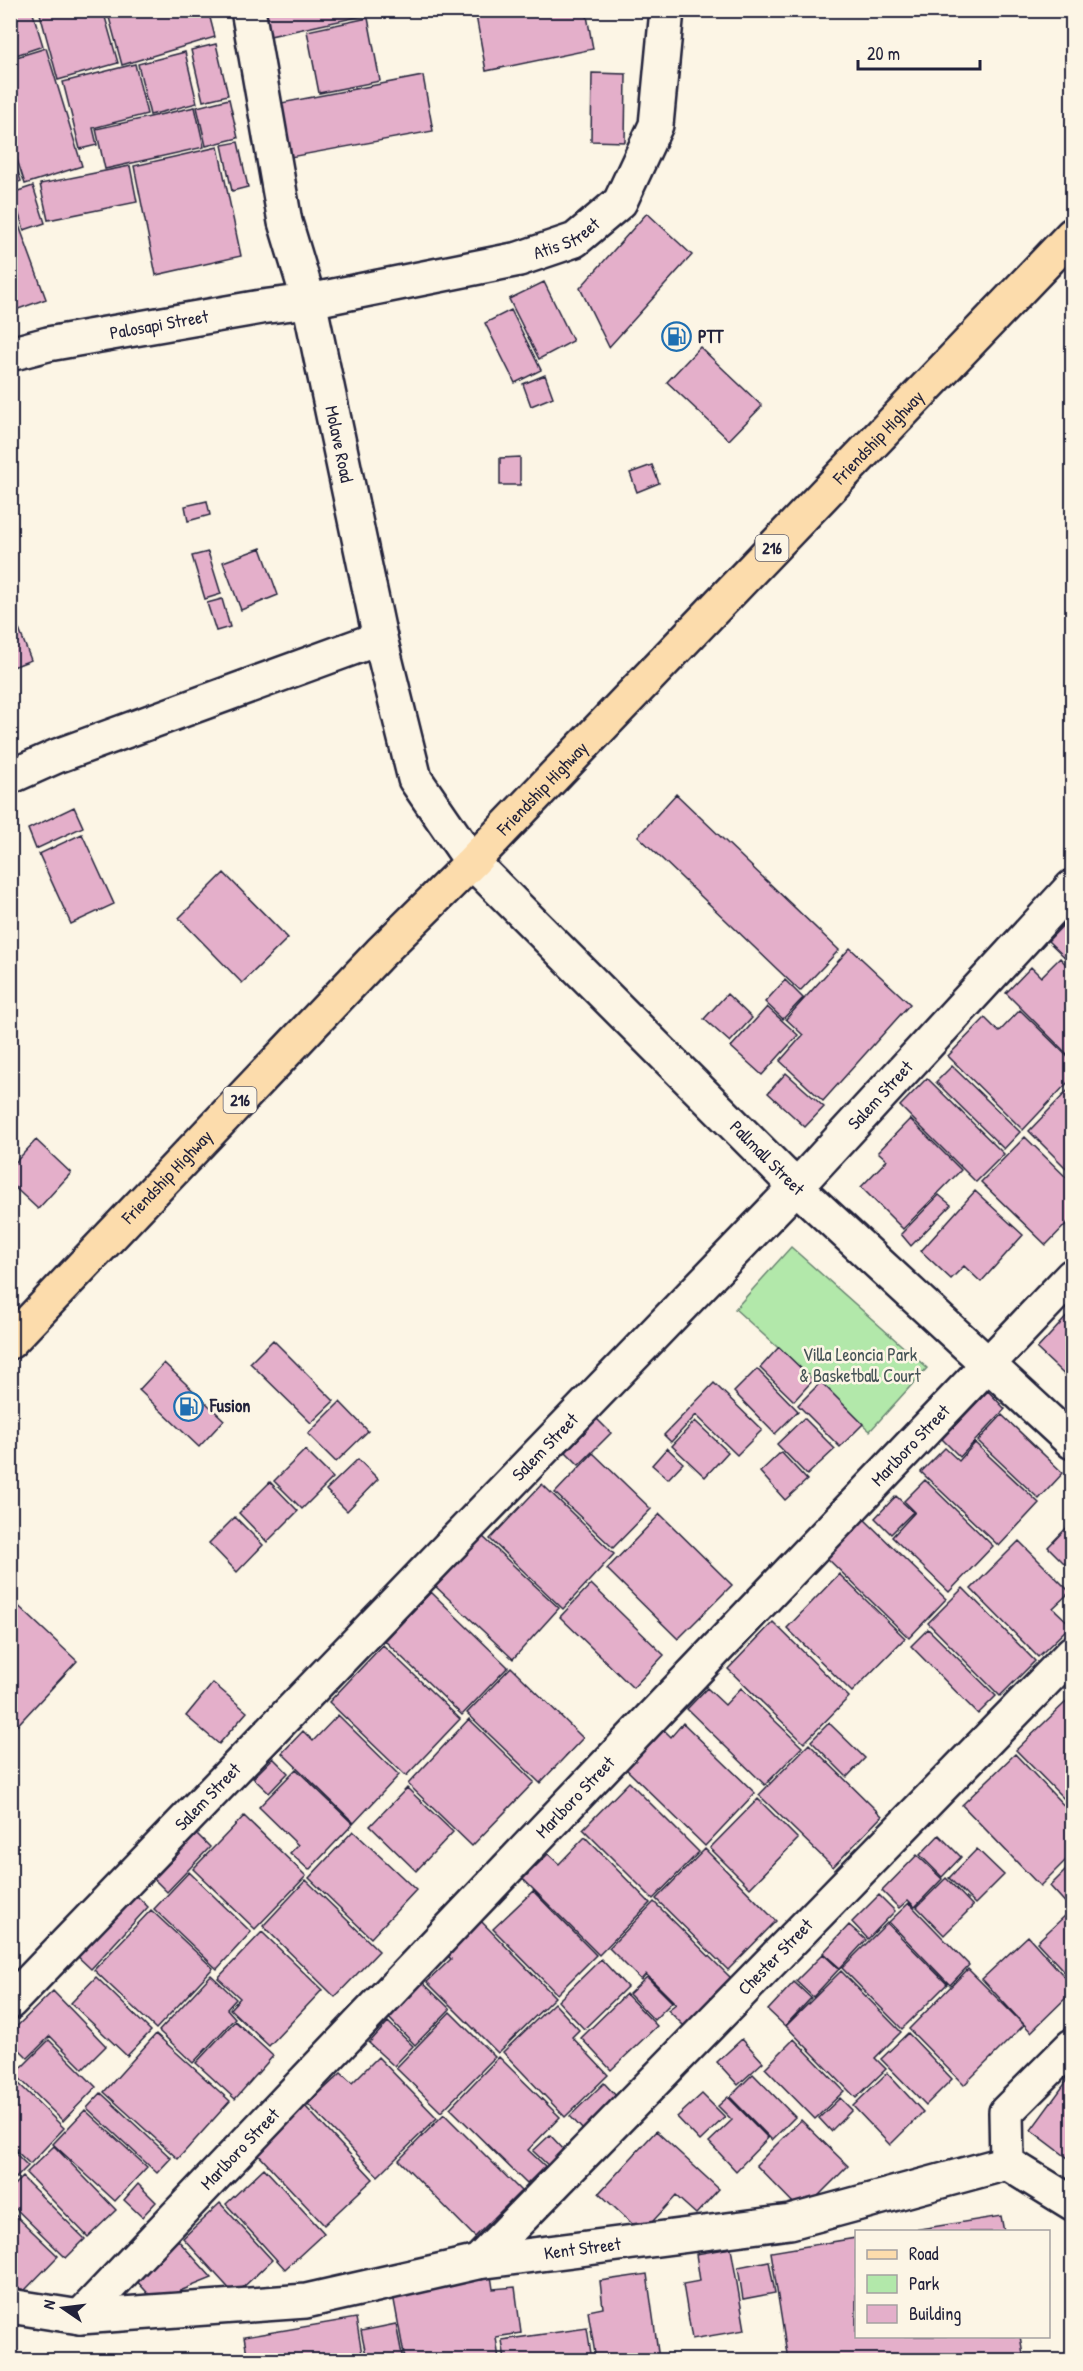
<svg xmlns="http://www.w3.org/2000/svg" width="1083" height="2371" font-family="'Patrick Hand',sans-serif">
  <rect width="100%" height="100%" fill="#fcf5e5"/>
  <filter id="ink" filterUnits="userSpaceOnUse"><feTurbulence type="fractalNoise" baseFrequency=".0167" numOctaves="2"/><feDisplacementMap in="SourceGraphic" scale="12" xChannelSelector="R" yChannelSelector="G"/><feConvolveMatrix kernelMatrix="1 2 1 2 8 2 1 2 1" color-interpolation-filters="sRGB"/></filter>
  <g filter="url(#ink)">
    <path fill="#b2e8aa" stroke="#6a8572" stroke-width="1.5" d="M791,1247L927,1368L870,1431L735,1309Z"/>
    <path fill="#e4afca" stroke="#22223b" stroke-width="1.5" d="M10,10H32L43,46L10,57Z
      M39,10H103L118,63L58,80Z
      M107,10H208L215,37L122,65Z
      M264,10H376V13L270,36Z
      M475,10H586L593,49L486,71Z
      M368,18L380,81L319,93L307,31Z
      M216,44L228,95L203,101L191,50Z
      M46,48L82,166L25,184L10,138V59Z
      M185,52L197,103L150,115L138,64Z
      M135,64L147,114L93,128L97,145L80,149L63,82Z
      M592,73L626,74L625,142L591,141Z
      M423,76L433,131L285,158L276,104Z
      M229,99L238,138L206,146L197,107Z
      M195,107L204,147L105,169L96,129Z
      M238,142L248,187L232,191L222,145Z
      M218,147L241,256L156,275L134,166Z
      M14,159L21,181L10,185V161Z
      M130,166L137,202L48,220L40,184Z
      M33,186L45,223L24,230L12,193Z
      M10,201L46,299L10,312Z
      M647,213L692,255L609,347L580,288Z
      M544,282L573,341L539,359L509,299Z
      M511,310L541,370L515,383L485,323Z
      M700,347L762,406L729,440L667,382Z
      M545,375L553,397L531,406L523,384Z
      M520,457V485H500V458Z
      M652,465L659,483L637,492L630,473Z
      M207,501L210,515L188,521L185,506Z
      M261,548L278,595L241,610L223,562Z
      M208,552L221,594L205,599L192,556Z
      M222,599L230,627L216,631L207,603Z
      M13,614L31,660L13,667L10,659V616Z
      M676,794L839,950L800,991L638,836Z
      M74,807L83,827L36,849L28,829Z
      M82,834L114,904L71,924L39,854Z
      M224,873L288,938L242,983L179,918Z
      M1072,916V964L1048,941Z
      M850,948L910,1004L823,1101L780,1061L803,1035L786,1019Z
      M1060,958L1072,971V1059L1006,993L1031,967L1041,977Z
      M785,980L803,998L783,1019L765,1002Z
      M727,994L752,1018L730,1042L704,1019Z
      M767,1007L798,1035L762,1075L731,1047Z
      M1020,1010L1072,1061V1078L1023,1130L948,1056L985,1018L999,1032Z
      M952,1066L1020,1132L1004,1149L936,1082Z
      M786,1073L824,1107L805,1127L768,1093Z
      M927,1078L1004,1154L976,1182L900,1106Z
      M1072,1086V1174L1029,1131Z
      M910,1119L961,1170L903,1229L861,1187L887,1160L878,1152Z
      M1025,1137L1072,1183V1218L1046,1245L981,1182Z
      M36,1140L71,1173L38,1209L10,1183V1168Z
      M975,1191L1023,1235L981,1282L964,1266L951,1279L921,1251Z
      M939,1195L951,1205L911,1246L901,1234Z
      M1072,1311V1382L1037,1349Z
      M273,1340L334,1401L311,1423L250,1363Z
      M779,1347L813,1380L794,1401L760,1368Z
      M164,1363L224,1420L199,1447L139,1390Z
      M757,1369L798,1411L775,1434L734,1392Z
      M821,1382L863,1424L840,1447L798,1405Z
      M714,1383L762,1430L737,1455L696,1415L671,1442L664,1435Z
      M988,1391L1005,1409L960,1457L942,1439Z
      M340,1402L368,1431L336,1462L308,1434Z
      M1002,1415L1063,1473L1039,1499L978,1441Z
      M804,1418L835,1449L807,1475L777,1444Z
      M597,1419L611,1433L579,1465L566,1452Z
      M695,1421L728,1452L705,1477L672,1446Z
      M975,1443L1039,1503L999,1546L921,1472L945,1448L959,1461Z
      M667,1448L683,1463L668,1479L652,1465Z
      M305,1450L333,1478L302,1509L274,1481Z
      M781,1452L807,1480L785,1500L760,1472Z
      M593,1453L651,1509L613,1548L555,1493Z
      M358,1459L378,1479L347,1511L326,1490Z
      M925,1480L993,1546L949,1592L892,1537L915,1512L904,1501Z
      M270,1482L298,1511L267,1542L239,1513Z
      M542,1484L614,1554L563,1609L490,1539Z
      M896,1496L913,1512L891,1534L875,1518Z
      M660,1514L732,1585L678,1639L607,1569Z
      M235,1517L263,1545L237,1572L209,1543Z
      M863,1518L946,1599L909,1638L826,1557Z
      M1072,1522V1571L1048,1547Z
      M481,1535L559,1608L513,1659L434,1585Z
      M1019,1541L1070,1592L1053,1608L1071,1625L1038,1657L971,1589Z
      M839,1574L905,1638L852,1692L787,1628Z
      M591,1584L664,1655L633,1688L560,1617Z
      M963,1588L1035,1661L1000,1696L928,1623Z
      M431,1592L508,1667L462,1715L385,1641Z
      M10,1598L77,1661L10,1733Z
      M773,1622L849,1697L804,1743L728,1669Z
      M928,1629L996,1696L978,1714L911,1646Z
      M383,1645L460,1719L406,1776L329,1702Z
      M511,1667L583,1738L540,1783L467,1713Z
      M213,1683L247,1712L219,1744L186,1716Z
      M707,1688L725,1705L741,1688L802,1747L765,1785L687,1709Z
      M1067,1701L1072,1706V1807L1016,1750Z
      M338,1715L399,1775L354,1823L282,1753L303,1731L313,1741Z
      M469,1719L534,1782L472,1846L408,1784Z
      M683,1723L755,1793L705,1846L626,1769L664,1730L671,1737Z
      M829,1723L865,1758L847,1777L811,1741Z
      M809,1744L882,1816L833,1867L759,1795Z
      M1015,1754L1072,1814V1854L1040,1886L962,1805Z
      M273,1758L288,1773L269,1793L253,1778Z
      M296,1769L353,1824L309,1870L290,1853L298,1845L259,1807Z
      M629,1782L699,1852L653,1899L583,1829Z
      M407,1788L453,1832L416,1871L370,1826Z
      M758,1799L798,1839L750,1888L710,1848Z
      M244,1816L306,1876L255,1929L193,1869Z
      M353,1831L416,1890L371,1938L309,1878Z
      M197,1834L210,1847L167,1892L154,1879Z
      M939,1835L961,1857L942,1877L920,1855Z
      M585,1837L650,1903L599,1955L523,1879L548,1854L559,1864Z
      M705,1849L776,1921L728,1970L656,1899Z
      M977,1849L1004,1875L975,1904L949,1878Z
      M917,1855L942,1879L915,1907L908,1900L899,1908L882,1891Z
      M1072,1864V1910L1050,1886Z
      M189,1872L251,1932L217,1969L154,1909Z
      M946,1878L973,1906L944,1935L917,1907Z
      M306,1880L379,1951L335,1997L263,1926Z
      M132,1891L148,1907L91,1969L74,1953Z
      M533,1891L596,1955L557,1994L493,1929Z
      M879,1895L895,1911L868,1939L852,1922Z
      M654,1902L731,1978L684,2026L668,2010L676,2004L646,1974L641,1980L609,1948Z
      M909,1903L969,1965L950,1985L889,1922Z
      M151,1910L213,1968L156,2029L94,1970Z
      M1067,1914L1072,1920V1980L1037,1942Z
      M478,1918L555,1997L498,2053L427,1982L451,1959L444,1952Z
      M887,1923L947,1984L902,2029L842,1968Z
      M849,1925L866,1940L840,1968L823,1953Z
      M262,1932L322,1990L269,2046L230,2009L240,1998L218,1978Z
      M1028,1936L1072,1985V1992L1031,2032L982,1979Z
      M823,1954L839,1969L813,1997L796,1981Z
      M601,1959L627,1987L584,2029L558,2001Z
      M968,1969L1024,2025L964,2085L909,2029Z
      M841,1971L901,2032L875,2058L886,2069L856,2098L786,2026Z
      M211,1975L236,1999L227,2009L235,2018L193,2063L159,2031Z
      M96,1977L151,2031L127,2056L71,2003Z
      M647,1977L672,2002L654,2020L629,1994Z
      M418,1978L450,2009L415,2045L384,2013Z
      M794,1982L811,1998L785,2026L768,2010Z
      M53,1991L106,2046L83,2069L50,2036L28,2058L10,2040V2033Z
      M626,1994L657,2026L611,2070L581,2038Z
      M554,2003L579,2030L572,2037L608,2075L565,2117L503,2052Z
      M450,2012L495,2057L441,2112L396,2068Z
      M235,2021L273,2056L235,2099L196,2063Z
      M388,2022L413,2046L394,2066L369,2043Z
      M908,2033L952,2079L926,2105L881,2059Z
      M156,2034L230,2101L178,2159L104,2092Z
      M742,2039L763,2062L738,2085L717,2062Z
      M794,2039L844,2091L815,2119L765,2068Z
      M49,2040L96,2087L63,2121L15,2074Z
      M378,2057L437,2118L378,2176L308,2104L341,2073L352,2083Z
      M499,2057L560,2117L528,2150L545,2166L527,2184L450,2108Z
      M887,2073L923,2112L890,2145L853,2106Z
      M753,2074L795,2117L772,2140L730,2097Z
      M1072,2074V2161L1031,2130Z
      M11,2076L64,2128L30,2164L10,2145Z
      M604,2083L618,2098L584,2131L570,2116Z
      M101,2093L171,2158L157,2173L87,2108Z
      M702,2094L725,2117L700,2141L677,2117Z
      M728,2097L768,2138L736,2171L709,2142L732,2120L718,2106Z
      M840,2098L852,2110L831,2131L819,2118Z
      M304,2105L373,2179L324,2225L255,2151Z
      M85,2110L147,2167L115,2201L53,2144Z
      M444,2114L521,2191L475,2237L399,2160Z
      M801,2120L848,2166L802,2212L756,2165Z
      M656,2131L719,2189L696,2214L676,2196L642,2233L599,2193Z
      M550,2135L566,2152L551,2168L533,2151Z
      M54,2146L116,2210L88,2237L26,2173Z
      M10,2148L28,2166L10,2184Z
      M264,2168L324,2233L285,2269L226,2204Z
      M22,2177L85,2239L66,2258L10,2203V2189Z
      M138,2184L156,2202L142,2217L124,2200Z
      M220,2203L272,2260L235,2295L183,2238Z
      M10,2210L58,2256L25,2290L10,2286Z
      M1001,2216L1004,2232H901Z
      M856,2238V2336H1020L1024,2360H788L771,2252Z
      M177,2239L212,2278L155,2301L134,2278Z
      M731,2248L745,2330L692,2339L683,2284L700,2281L696,2254Z
      M769,2261L775,2293L743,2299L738,2267Z
      M490,2269L493,2289L515,2287L521,2333L496,2337L499,2360H405L391,2284Z
      M647,2274L659,2359L596,2360L588,2311L603,2308L600,2281Z
      M356,2318L363,2360H248L244,2337Z
      M396,2324L403,2360H367L361,2331Z
      M587,2328L592,2360H505L502,2340Z"/>
    <g fill="none" stroke-linecap="round" stroke-linejoin="round">
      <defs>
        <g id="minor">
          <path id="s1" d="M248,10L285,222L309,301L380,638L415,779L472,862L796,1187L1072,1442"/>
          <path id="s2" d="M10,354L48,344L261,307L309,301L519,259L575,240L620,202L656,125L667,10"/>
          <path d="M10,777L57,756L380,638"/>
          <path id="s3" d="M10,2002L796,1187L1072,887"/>
          <path d="M1007,2163L1006,2112L1072,2046"/>
          <path d="M1007,2163L1072,2203"/>
          <path id="s4" d="M478,2262L1072,1653"/>
          <path id="s5" d="M10,2306L80,2317L306,2301L478,2262L790,2222L1007,2163"/>
          <path id="s6" d="M80,2317L1072,1276"/>
        </g>
        <g id="primary">
          <path id="s7" d="M10,1342L380,953L472,862L1072,235"/>
        </g>
      </defs>
      <use href="#minor" stroke="#22223b" stroke-width="38"/>
      <use href="#primary" stroke="#22223b" stroke-width="38"/>
      <use href="#minor" stroke="#fcf5e5" stroke-width="33"/>
      <use href="#primary" stroke="#fcdcac" stroke-width="33"/>
    </g>
  </g>
  <defs>
    <symbol id="fuel-ring" viewBox="-11 -11 22 22"><circle r="9.5" fill="#fcf5e5" stroke="#1f6fb2" stroke-width="1.5"/><path d="M-5.5-6h7V0h2V4h1.3V-2.5L3-4.5l.8-.8L6-3V5H2.5V1h-1V6h-7ZM-4.2-4.7v3.2H.2V-4.7Z" fill="#1f6fb2"/></symbol>
  </defs>
  <g fill-rule="evenodd">
    <use href="#fuel-ring" x="660" y="320" width="33" height="33"/>
    <use href="#fuel-ring" x="172" y="1390" width="33" height="33"/>
  </g>
  <g text-anchor="middle" stroke-width="5" stroke-linejoin="round" paint-order="stroke">
    <g fill="#fcf5e5" stroke="#63616e" stroke-width="1.5">
      <rect x="755.5" y="535" width="33" height="26" rx="4.5"/>
      <rect x="223.5" y="1087" width="33" height="26" rx="4.5"/>
    </g>
    <g font-size="16" font-weight="bold" fill="#22223b">
      <text x="772" y="554">216</text>
      <text x="240" y="1106">216</text>
    </g>
    <g font-size="18" fill="#22223b" stroke="#fcf5e5">
      <text dy="6" stroke="none"><textPath href="#s2" startOffset="570">Atis Street</textPath></text>
      <text dy="6" stroke="none"><textPath href="#s2" startOffset="152">Palosapi Street</textPath></text>
      <text dy="6" stroke="none"><textPath href="#s7" startOffset="1254">Friendship Highway</textPath></text>
      <text dy="6" stroke="none"><textPath href="#s1" startOffset="444">Molave Road</textPath></text>
      <text dy="6" stroke="none"><textPath href="#s7" startOffset="768">Friendship Highway</textPath></text>
      <text dy="6" stroke="none"><textPath href="#s3" startOffset="1257">Salem Street</textPath></text>
      <text dy="6" stroke="none"><textPath href="#s1" startOffset="1306">Pallmall Street</textPath></text>
      <text dy="6" stroke="none"><textPath href="#s7" startOffset="228">Friendship Highway</textPath></text>
      <text dy="6" stroke="none"><textPath href="#s6" startOffset="1204">Marlboro Street</textPath></text>
      <text dy="6" stroke="none"><textPath href="#s3" startOffset="771">Salem Street</textPath></text>
      <text dy="6" stroke="none"><textPath href="#s3" startOffset="285">Salem Street</textPath></text>
      <text dy="6" stroke="none"><textPath href="#s6" startOffset="718">Marlboro Street</textPath></text>
      <text dy="6" stroke="none"><textPath href="#s4" startOffset="426">Chester Street</textPath></text>
      <text dy="6" stroke="none"><textPath href="#s6" startOffset="232">Marlboro Street</textPath></text>
      <text dy="6" stroke="none"><textPath href="#s5" startOffset="579">Kent Street</textPath></text>
    </g>
    <g font-size="18" font-weight="bold" fill="#22223b" stroke="#fcf5e5" text-anchor="start">
      <text x="698" y="343">PTT</text>
      <text x="210" y="1412">Fusion</text>
    </g>
    <g font-size="18" fill="#465457" stroke="#fcf5e5">
      <text x="860" y="1361">Villa Leoncia Park<tspan x="860" dy="21">&amp; Basketball Court</tspan></text>
    </g>
  </g>
  <rect width="1083" height="2371" fill="none" stroke="#fcf5e5" stroke-width="36"/>
  <rect x="18" y="18" width="1047" height="2335" fill="none" stroke="#22223b" stroke-width="2" filter="url(#ink)"/>
  <rect x="855" y="2230" width="195" height="108" fill="#fcf5e5" stroke="#a5a1a1" stroke-width="1.5"/>
  <rect x="867" y="2250" width="30" height="9" fill="#fcdcac" stroke="#a5a1a1" stroke-width="1.5"/>
  <text x="909" y="2260" font-size="18" fill="#22223b">Road</text>
  <rect x="867" y="2275" width="30" height="18" fill="#b2e8aa" stroke="#a5a1a1" stroke-width="1.5"/>
  <text x="909" y="2290" font-size="18" fill="#22223b">Park</text>
  <rect x="867" y="2305" width="30" height="18" fill="#e4afca" stroke="#a5a1a1" stroke-width="1.5"/>
  <text x="909" y="2320" font-size="18" fill="#22223b">Building</text>
  <g transform="translate(63 2308) rotate(284)" stroke="#fcf5e5" stroke-width="4.5" paint-order="stroke">
  <path d="M0-4.5L10 22L0 15L-10 22Z" fill="#22223b"/>
  <text y="-9" font-size="16" font-weight="bold" text-anchor="middle" fill="#22223b">N</text>
  </g>
  <path d="M858 60v9h122v-9" fill="none" stroke="#22223b" stroke-width="3"/>
  <text x="867" y="60" font-size="18" fill="#22223b" stroke="#fcf5e5" stroke-width="4.5" paint-order="stroke">20 m</text>
</svg>
